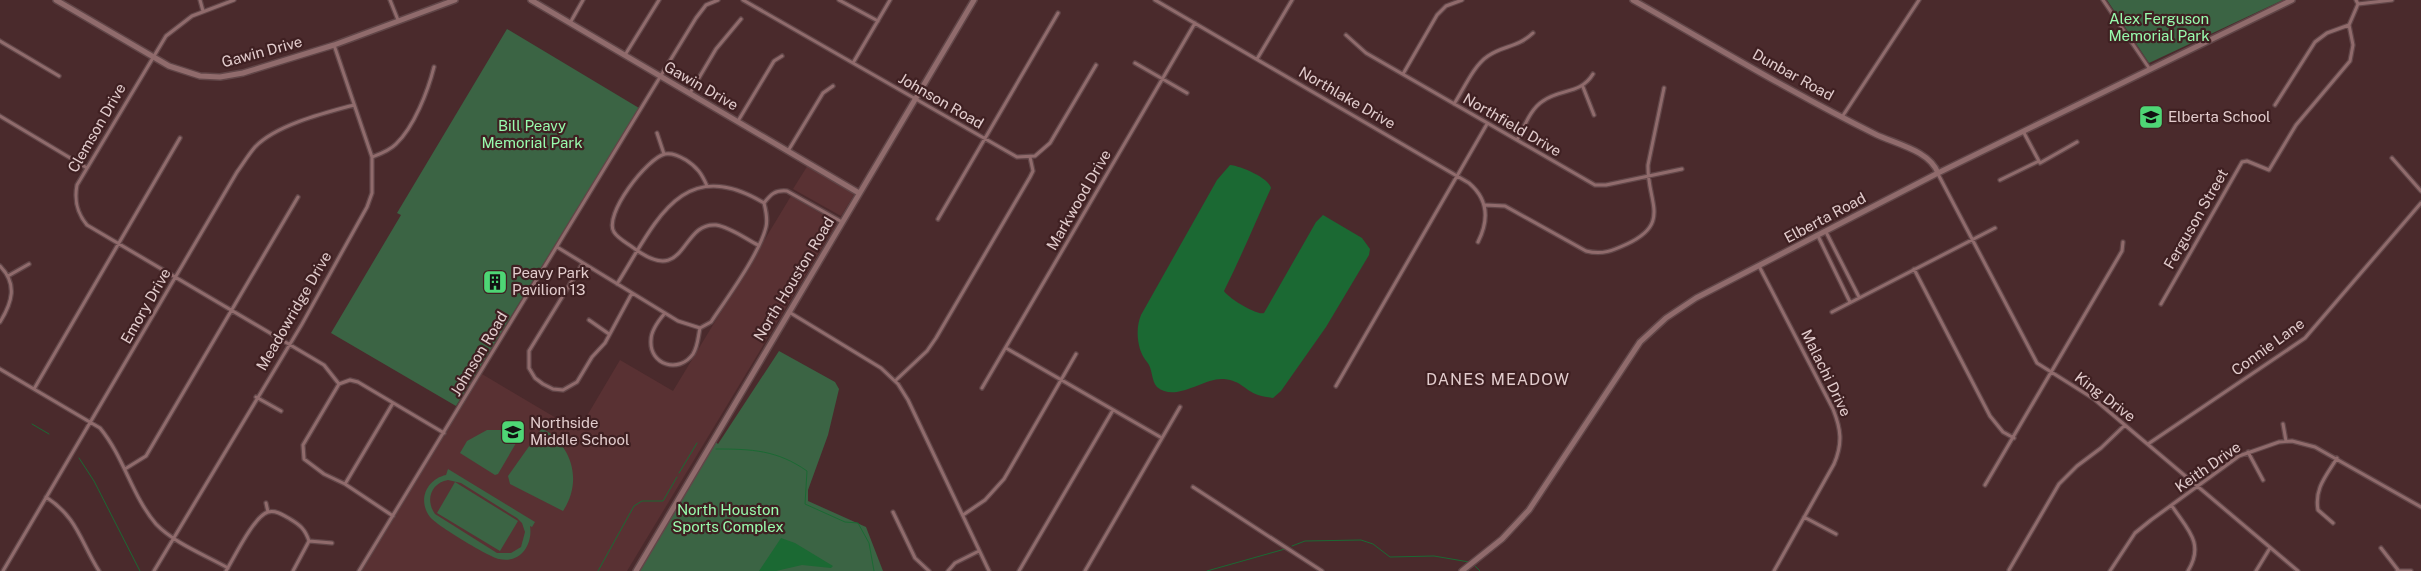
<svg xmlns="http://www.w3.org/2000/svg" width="2421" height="571" font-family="'Public Sans',sans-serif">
  <rect width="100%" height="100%" fill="#4a2a2c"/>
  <path fill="#593133" d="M808,165L855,193L841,216L793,189Z
    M791,196L837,223L627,571H362L482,374L578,431L620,360L673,391Z"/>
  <path fill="#3b6444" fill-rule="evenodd" d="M2107,0H2283L2149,63Z
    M507,29L639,108L456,406L331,333L401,215L397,213Z
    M779,351L835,382L839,389L828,435L808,490V501L866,527L883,571H636L713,440L718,444Z
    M542,428C572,445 583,481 563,511L510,484L508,476Z
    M487,430H502L519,438L498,474L495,475L460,453L467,441Z
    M448,469L535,522L532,527L530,526C533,545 520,564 499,559C489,557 436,525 430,517C417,500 427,479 446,475ZM448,480L461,483L517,518L522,523L525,532L521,547L511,553H497L435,514C425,500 431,483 448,480Z
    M455,482L518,521L500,551L437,513Z"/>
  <path fill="#1b6933" d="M1230,165C1241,166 1269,178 1271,188C1255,223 1241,257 1224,291C1227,297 1257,316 1264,313L1316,222L1323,215L1362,238L1370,249L1369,255L1326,327L1281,391L1273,398C1268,397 1263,397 1258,395C1244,390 1242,381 1224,379C1204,377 1176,403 1157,387C1151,381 1153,369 1147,362C1137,351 1135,329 1141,315L1217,180Z
    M781,538L795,543L833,566L831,568L802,565L776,571H759Z"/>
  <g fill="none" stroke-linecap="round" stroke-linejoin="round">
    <path stroke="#1b6933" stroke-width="1" d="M32,424L49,434
      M716,449C752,449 777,450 807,471L805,504L845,522L858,523L869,543L874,571
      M79,458L94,481L140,571
      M679,473L697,443
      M1292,546L1305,541L1361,540L1373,544L1390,557L1434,556L1469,562
      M1475,566L1480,571
      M598,571L634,506L642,501H663L677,477
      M1207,571L1285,549"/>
    <defs>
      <path id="street" d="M200,0L203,11
        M234,0L192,16L166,36L77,185C74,201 77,213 87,225L314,359L324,365L339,384
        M390,0L398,20
        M743,0L1017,157L1035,156L1050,143L1096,65
        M839,0L878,21
        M1155,0L1469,183C1489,200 1489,220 1478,242
        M2103,0L2149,68
        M2358,4L2392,0
        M570,23L583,0
        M1346,35L1366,53L1595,185H1606L1682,169
        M0,41L59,76
        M625,55L659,0
        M1257,59L1292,0
        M853,63L890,0
        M1135,63L1187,93
        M1403,74L1437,15L1446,6L1462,0
        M1583,87L1594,115
        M690,93L716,49L741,19
        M1454,104C1464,89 1473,66 1488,56C1504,45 1517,48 1533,33
        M2275,105L2315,42L2327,33L2349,25
        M0,116L87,168
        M1842,117L1919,0
        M738,121L774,61L782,56
        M2023,131L2040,163L2077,142
        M657,133L664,154
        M1517,140C1524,128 1530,109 1543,101C1561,88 1580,95 1593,74
        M788,151L823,93L833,86
        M372,157C380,154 389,151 396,144C414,127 428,91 434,67
        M2392,158L2421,191
        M1938,174L2037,363L2094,399L2298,571
        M2000,180L2039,161
        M707,186C702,174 697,167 686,160C679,156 673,153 665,154C647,158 603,215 614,232C618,239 629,244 635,249C687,287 680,222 716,225C730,227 746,239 758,245
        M1485,205L1505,206L1586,251C1602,255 1612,251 1627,244C1672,223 1647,202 1648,165L1664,88
        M938,219L1058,13
        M1826,232L1859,297
        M1818,236L1850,302
        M557,247L678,321L700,328L711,322C727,298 760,253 766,227C768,219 766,211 764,203C771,194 775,190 787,191L842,222
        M583,263L529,351V368L535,378L543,384L553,389L563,390L577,382L592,357L605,343L632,293
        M0,266C18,284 12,303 0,322
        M1759,266L1833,409C1841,429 1843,443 1834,464L1774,571
        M1914,269L1990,416L2003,432L2014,438
        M8,276L29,264
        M617,284C655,224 681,153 764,203
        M2161,304L2242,162L2247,161L2269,170L2296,125L2350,61L2353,45L2349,25L2358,4L2356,0
        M789,312L881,368L898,384L908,400L989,571
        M1832,312L1995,228
        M665,313C659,320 651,330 651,340C649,365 679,374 693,354C698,346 698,337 700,328
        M589,320L609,334
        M1006,348L1162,438
        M0,369L100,428C124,457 132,496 156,524C174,543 205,555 228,568
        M895,381L927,351L936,338L1030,177L1033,171L1030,157
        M1336,386L1487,124
        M982,388L1195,23
        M34,389L180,138
        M256,397L281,411
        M2283,424L2286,441
        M2148,444L2305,338L2421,203
        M2248,452L2263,480
        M125,469L146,456L298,197
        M345,484L393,403
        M1985,485L2122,251L2123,242
        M1193,487L1322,571
        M46,497C78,518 80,541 99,571
        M266,503L268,512
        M2172,506C2187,529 2205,543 2188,571
        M893,512L915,558L929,571
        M963,515L985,500L1004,479L1076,354
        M393,516L345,484L324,474L304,459L303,445L339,384L350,380L358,382L444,433
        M1804,517L1836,534
        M2333,523L2318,510C2314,488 2327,475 2337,458
        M309,541L332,543
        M2381,548L2398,570
        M2009,570L2059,484L2077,466L2101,448L2125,425
        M3,571L237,172C243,164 248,155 255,147C276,125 324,113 354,105
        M154,571L302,324L367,207L372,193V157L334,45
        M226,571C234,558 254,516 268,512C276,510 283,515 290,519C300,525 305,529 309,541L293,571
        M359,571L696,18L706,5L718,0
        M948,571L955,563L979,551
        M1019,571L1113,410
        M1085,571L1180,407
        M2110,571L2135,533L2151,520L2239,456L2279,442L2292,441L2315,447L2421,507
        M2256,571L2270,548
        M2397,571H2411"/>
      <path id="secondary" d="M56,0L169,66L200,76L220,77L243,73L334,45L455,0
        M531,0L859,193
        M1633,0C1713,45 1792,93 1875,134C1895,144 1929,150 1938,173
        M636,571L974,0
        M1462,571L1502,539L1529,510L1640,342L1666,318L1696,298L1938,173L2292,0"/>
    </defs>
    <use href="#street" stroke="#614648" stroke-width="5.5"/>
    <use href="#secondary" stroke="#614648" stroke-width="8"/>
    <use href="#street" stroke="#906b6c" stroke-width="3"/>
    <use href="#secondary" stroke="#906b6c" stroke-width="5"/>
  </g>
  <defs>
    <symbol id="school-square" viewBox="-11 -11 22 22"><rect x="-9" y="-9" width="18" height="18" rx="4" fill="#4ed675" stroke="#3f2022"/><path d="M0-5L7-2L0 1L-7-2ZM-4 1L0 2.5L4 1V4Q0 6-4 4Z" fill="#111"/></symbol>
    <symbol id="building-square" viewBox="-11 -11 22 22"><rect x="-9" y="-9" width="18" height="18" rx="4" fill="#4ed675" stroke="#3f2022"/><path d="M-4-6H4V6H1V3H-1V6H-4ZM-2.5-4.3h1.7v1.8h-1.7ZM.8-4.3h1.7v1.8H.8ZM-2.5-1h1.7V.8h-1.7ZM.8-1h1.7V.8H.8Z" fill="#111"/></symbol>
  </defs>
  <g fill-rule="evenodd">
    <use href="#school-square" x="2137" y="103" width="28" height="28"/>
    <use href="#building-square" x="481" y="268" width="28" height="28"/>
    <use href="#school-square" x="499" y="418" width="28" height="28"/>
  </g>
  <g text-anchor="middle" stroke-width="4.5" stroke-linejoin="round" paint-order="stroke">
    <g font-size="15" fill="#98fbad" stroke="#3f2022">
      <text x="2159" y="24">Alex Ferguson<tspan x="2159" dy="17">Memorial Park</tspan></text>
      <text x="532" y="131">Bill Peavy<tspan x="532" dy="17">Memorial Park</tspan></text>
      <text x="728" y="515">North Houston<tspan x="728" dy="17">Sports Complex</tspan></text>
    </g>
    <g font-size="15" fill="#e2cccd" stroke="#3f2022">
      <text transform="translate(262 52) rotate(-15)" y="5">Gawin Drive</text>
      <text transform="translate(1793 75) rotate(29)" y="5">Dunbar Road</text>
      <text transform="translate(701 86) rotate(30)" y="5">Gawin Drive</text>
      <text transform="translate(1347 98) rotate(30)" y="5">Northlake Drive</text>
      <text transform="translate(941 101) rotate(30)" y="5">Johnson Road</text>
      <text transform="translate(1512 125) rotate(30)" y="5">Northfield Drive</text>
      <text transform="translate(97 128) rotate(-60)" y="5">Clemson Drive</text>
      <text transform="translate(1079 200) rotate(-60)" y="5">Markwood Drive</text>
      <text transform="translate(1825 218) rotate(-28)" y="5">Elberta Road</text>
      <text transform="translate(2196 219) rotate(-60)" y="5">Ferguson Street</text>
      <text transform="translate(794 279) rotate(-59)" y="5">North Houston Road</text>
      <text transform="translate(146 306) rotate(-60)" y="5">Emory Drive</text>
      <text transform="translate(294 311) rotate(-60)" y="5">Meadowridge Drive</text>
      <text transform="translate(2268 347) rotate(-36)" y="5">Connie Lane</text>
      <text transform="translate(479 354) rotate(-59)" y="5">Johnson Road</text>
      <text transform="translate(1826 373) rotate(64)" y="5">Malachi Drive</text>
      <text transform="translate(2105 397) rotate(37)" y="5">King Drive</text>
      <text transform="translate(2208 467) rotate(-35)" y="5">Keith Drive</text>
    </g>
    <g font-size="15" fill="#e2cccd" stroke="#3f2022" text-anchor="start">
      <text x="2168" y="122">Elberta School</text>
      <text x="512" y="278">Peavy Park<tspan x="512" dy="17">Pavilion 13</tspan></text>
      <text x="530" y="428">Northside<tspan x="530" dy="17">Middle School</tspan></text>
    </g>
    <g font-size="16" letter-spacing="1" fill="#e2cccd" stroke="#3f2022">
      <text x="1498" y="385">DANES MEADOW</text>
    </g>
  </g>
</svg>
